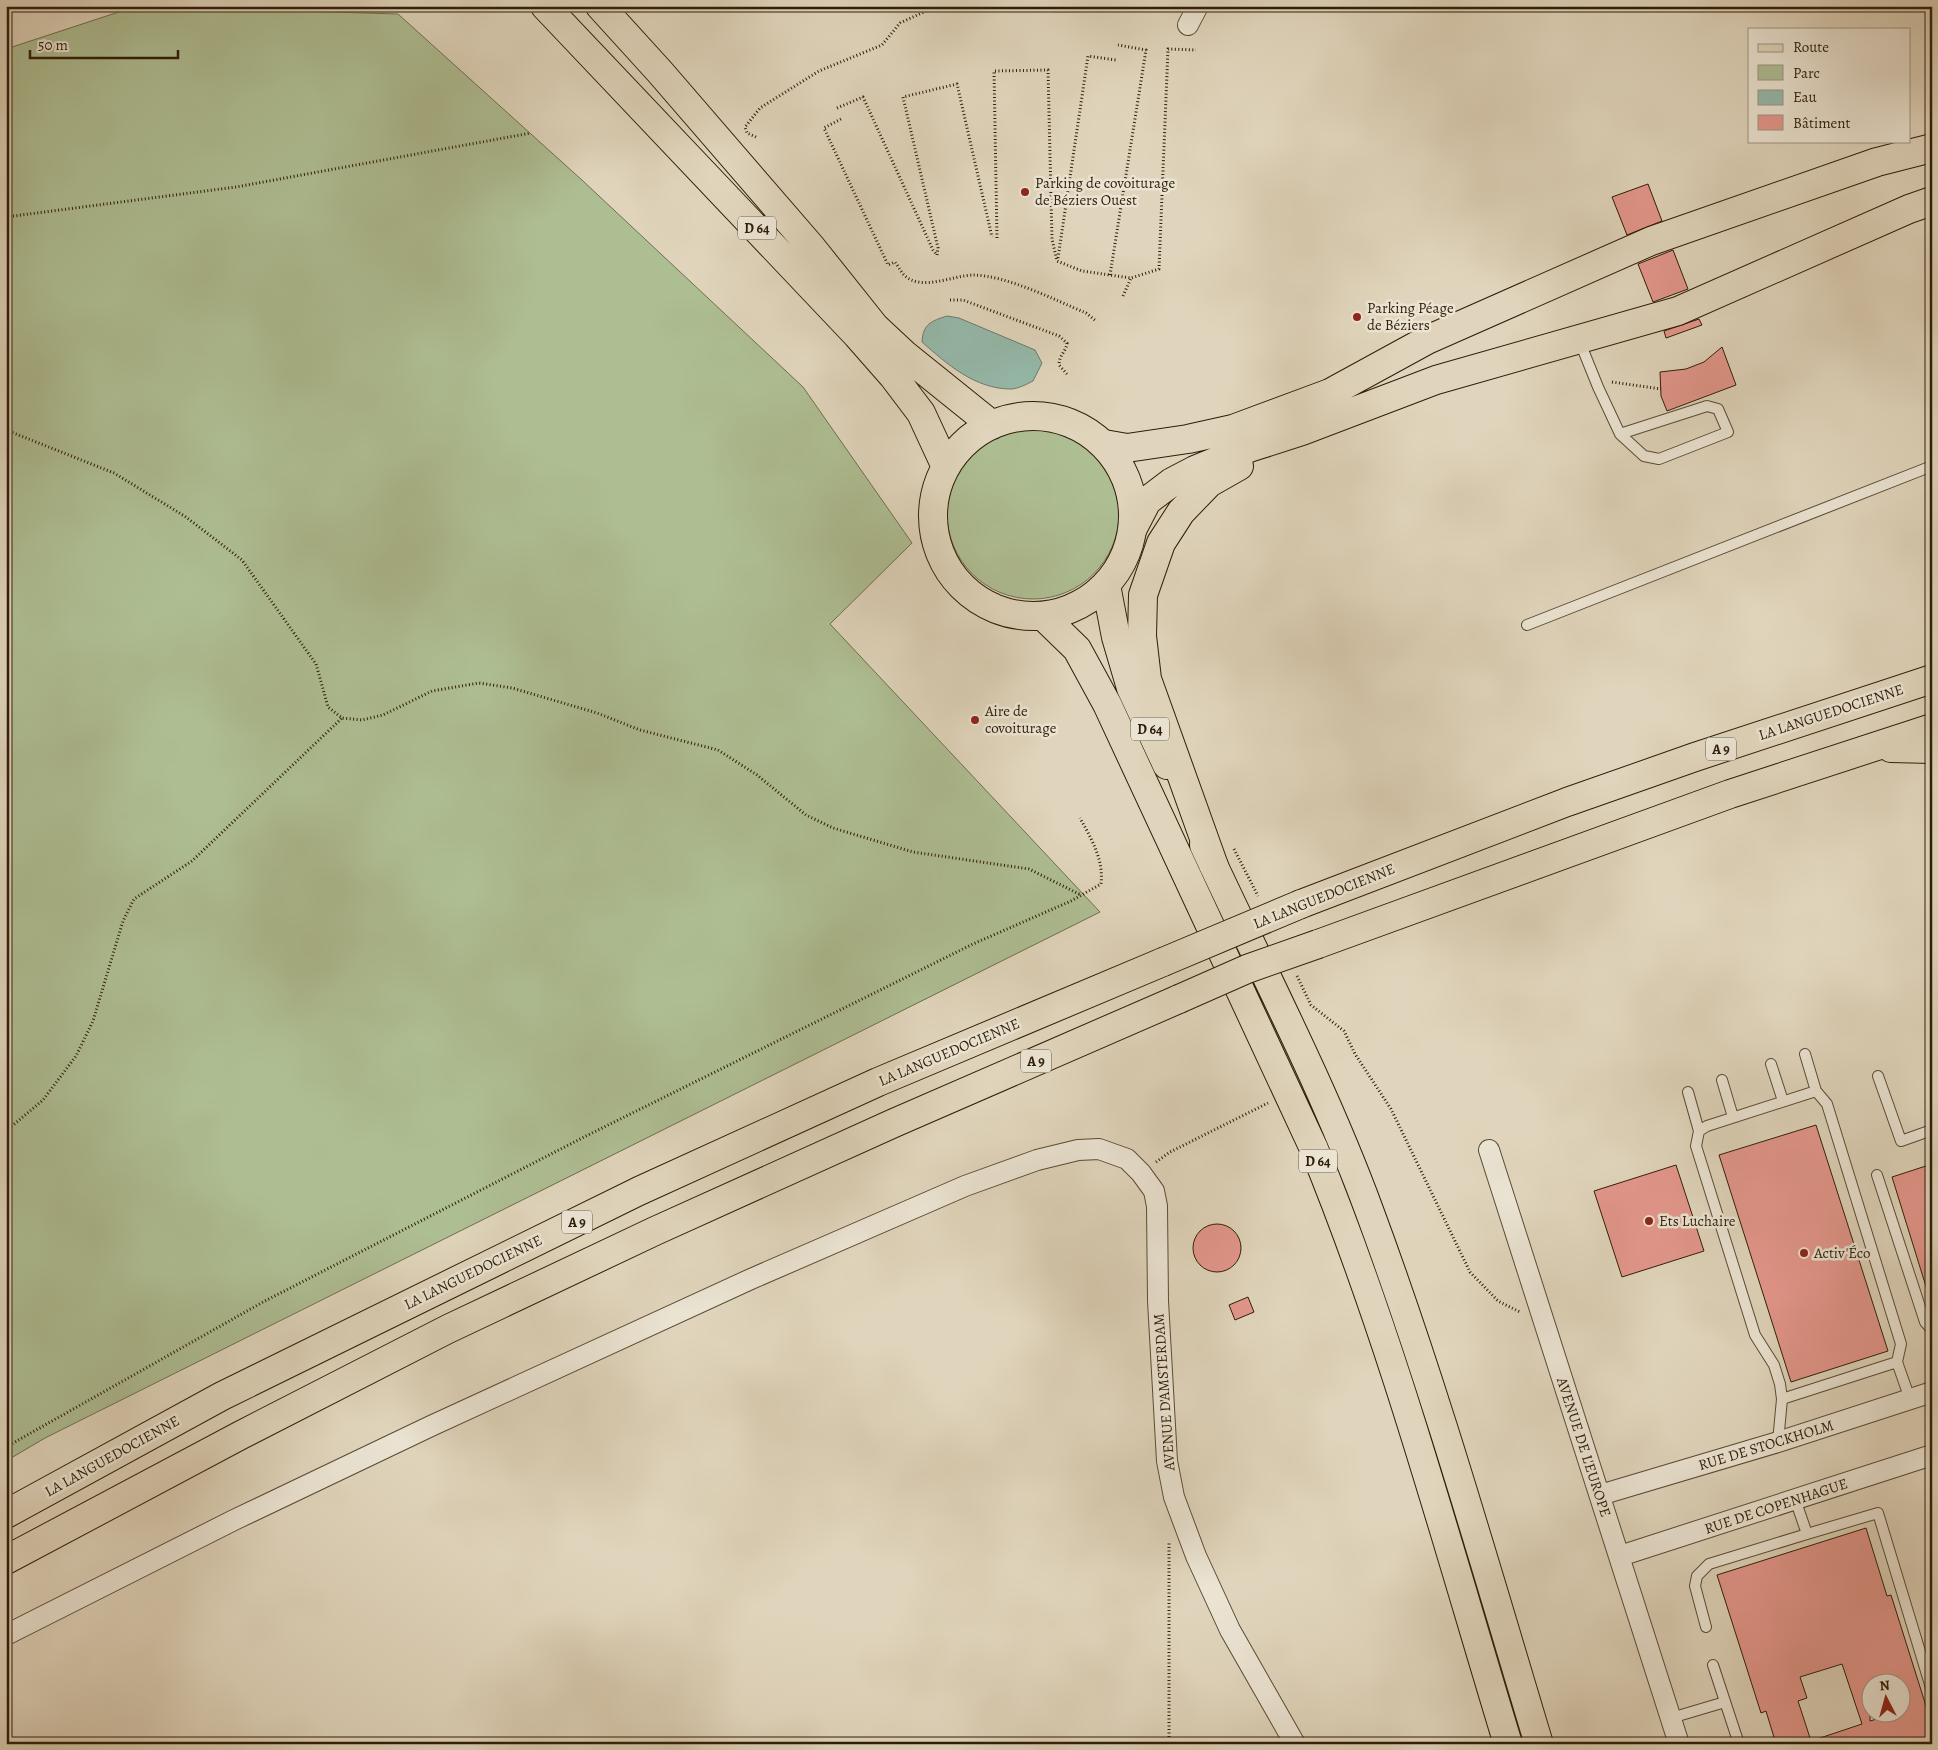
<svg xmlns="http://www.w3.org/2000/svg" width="1938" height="1750" font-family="Alegreya,serif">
  <rect width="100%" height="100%" fill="#e0d5bc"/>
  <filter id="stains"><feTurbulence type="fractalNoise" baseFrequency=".004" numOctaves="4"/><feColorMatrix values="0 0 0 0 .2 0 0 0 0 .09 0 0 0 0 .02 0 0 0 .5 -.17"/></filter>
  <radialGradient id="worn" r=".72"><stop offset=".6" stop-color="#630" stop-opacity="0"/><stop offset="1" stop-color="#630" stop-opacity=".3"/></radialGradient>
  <path fill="#aebe93" stroke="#6e6e4e" d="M137,6L398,14L583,181L803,387L912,543L830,624L1100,912L45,1438L6,1461V49Z
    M947 513a86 86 0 1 1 172 0a86 86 0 1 1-172 0Z"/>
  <path fill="#95b9ab" stroke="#6c7b6a" d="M947,316L959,318L1035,350L1042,363L1033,381C1027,384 1018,389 1011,389C975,389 947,364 922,342C923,324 931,321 947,316Z"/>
  <path fill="#e4978c" stroke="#2e1d08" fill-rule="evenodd" d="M1648,184L1662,221L1627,235L1612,197Z
    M1673,250L1688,289L1653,302L1638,264Z
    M1699,319L1702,325L1666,338L1664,331Z
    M1722,347L1736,385L1667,411L1661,396L1660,372L1686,369L1704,362Z
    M1816,1125L1888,1351L1791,1382L1719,1155Z
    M1932,1164V1292L1928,1293L1892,1177Z
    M1676,1165L1704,1251L1622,1277L1594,1191Z
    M1193 1248a24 24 0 1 1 48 0a24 24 0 1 1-48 0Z
    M1248,1297L1254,1312L1235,1320L1229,1305Z
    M1866,1528L1887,1596L1891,1595L1932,1725V1744H1776L1766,1711L1761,1713L1717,1575ZM1842,1664L1862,1724L1811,1741L1798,1701L1807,1698L1800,1677ZM1870,1682H1900V1712L1870,1721Z"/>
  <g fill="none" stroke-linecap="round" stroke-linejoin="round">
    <defs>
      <path id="service" d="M1579,340L1598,387L1620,434L1707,406L1718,409L1728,432L1659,459L1644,456L1620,434
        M1527,625L1932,466
        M1805,1054L1816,1091
        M1771,1064L1783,1101
        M1878,1076L1901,1141L1932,1130
        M1722,1080L1733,1117
        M1688,1092L1699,1131
        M1877,1175L1925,1322L1932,1330
        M1782,1399L1897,1362
        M1778,1442L1782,1399L1780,1384L1774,1365L1755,1335L1696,1146L1699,1131L1707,1126L1816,1091L1827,1104L1901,1344L1897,1362L1910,1399
        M1795,1499L1807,1534L1878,1513L1932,1691
        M1706,1627L1695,1586L1697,1576L1709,1564L1807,1534
        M1713,1665L1739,1744
        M1671,1718L1725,1702"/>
      <path id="minor" d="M1188,25L1198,6
        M1489,1150L1679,1744
        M1600,1495L1778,1442L1932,1392
        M1620,1556L1932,1455
        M6,1635L234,1520L431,1426L751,1279L965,1186L1037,1160L1078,1150L1099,1149L1127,1159L1141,1173L1154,1191L1157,1206L1158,1301L1167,1461L1174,1497L1196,1556L1230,1630L1295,1744"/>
      <path id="primary" d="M545,6L857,335L893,376L921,413L946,467
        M600,6L660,72L812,248L875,327L905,355L992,425
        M933 516a100 100 0 1 1 200 0a100 100 0 1 1-200 0Z
        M1106,585L1116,637L1131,688L1167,765
        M1043,616L1077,649L1107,704L1314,1149C1393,1342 1447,1544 1508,1744
        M1204,845C1260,966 1323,1085 1369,1210C1434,1385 1485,1565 1539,1744"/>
      <path id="motorway" d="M1104,444L1127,448L1188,439L1233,429L1330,393L1427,340L1651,241L1877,162L1932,148
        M1133,528L1147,501L1172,482L1195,470L1249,448L1302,431L1436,380L1678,311L1909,209L1932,201
        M1891,748L1932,749
        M1214,866L1147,679L1142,636L1143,595L1161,543L1181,512L1209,483L1239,466
        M1301,904L1567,802L1695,757L1932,679
        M1318,944L1730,794L1932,728
        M6,1514L222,1396L639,1191L878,1082L1163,962
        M6,1560L241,1435L448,1329L655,1231L894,1123L1179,999"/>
    </defs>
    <use href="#service" stroke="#5a4b35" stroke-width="12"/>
    <use href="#minor" stroke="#5a4b35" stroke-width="22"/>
    <use href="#primary" stroke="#2e1d08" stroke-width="30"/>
    <use href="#motorway" stroke="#2e1d08" stroke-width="30"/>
    <path stroke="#2e1d08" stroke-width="3" stroke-dasharray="1 2.5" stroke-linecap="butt" d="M1022,6L1054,11H1077L1081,6
      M1675,6L1701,11L1761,6
      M1847,6H1932
      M837,108L863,97L933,250L937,255
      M841,119L824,128L888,265L895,262C898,266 901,272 904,275C922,292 953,275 974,275C1008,276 1055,300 1086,313L1096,321
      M756,137L747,133L745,127L760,108L819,71L882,45L900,23L926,11L956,6
      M6,217L236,187L531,133
      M997,238L994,71L1048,70L1052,239L1057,261L1082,271L1131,278L1159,269L1168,49L1196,50
      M937,255L938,248L903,97L957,84L992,237
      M1058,258L1088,56L1116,60
      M1110,275L1146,50L1118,45
      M1123,296L1131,278
      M950,300H963L1059,336L1067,343C1066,352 1059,355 1059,365L1067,374
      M1612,382L1661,389
      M6,430L114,473L186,517L242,560L316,664L328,707L342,718L362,720L383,715L432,691L479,683L512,688L597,713L640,730L718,750L757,775L806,815L833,828L913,852L1029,869L1081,895
      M1234,849L1258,896
      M1297,976L1311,1005L1344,1031L1355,1054L1391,1109L1470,1272L1498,1301L1520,1312
      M6,1131L43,1100L76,1056L93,1021L123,921L134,899L192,861L342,718
      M1156,1162L1170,1152L1268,1103
      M6,1447L263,1302L588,1135L973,944L1071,901L1101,884C1104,860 1091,838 1080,818
      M1169,1744V1543"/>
    <use href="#service" stroke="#ebe4d3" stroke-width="10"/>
    <use href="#minor" stroke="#ebe4d3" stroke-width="20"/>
    <use href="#primary" stroke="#e0d5bc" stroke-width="28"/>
    <use href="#motorway" stroke="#e0d5bc" stroke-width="28"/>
    <defs>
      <path id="motorway-bridge" d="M1163,962L1301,904
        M1179,999L1247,969L1318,944"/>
    </defs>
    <use href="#motorway-bridge" stroke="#2e1d08" stroke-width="30" stroke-linecap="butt"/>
    <use href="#motorway-bridge" stroke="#e0d5bc" stroke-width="28"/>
  </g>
  <g fill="#8f2418" stroke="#ebe4d3" stroke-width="2">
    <circle cx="1025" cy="192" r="5"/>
    <circle cx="1357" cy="317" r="5"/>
    <circle cx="975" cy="720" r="5"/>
    <circle cx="1649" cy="1221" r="5"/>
    <circle cx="1804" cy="1253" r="5"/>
  </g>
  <g text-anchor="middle" stroke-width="5" stroke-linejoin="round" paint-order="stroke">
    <g fill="#ebe4d3" stroke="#675945" stroke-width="1">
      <rect x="738" y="216.5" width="38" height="23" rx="4"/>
      <rect x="1131" y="717.5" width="38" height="23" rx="4"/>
      <rect x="1706" y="737.5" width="30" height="23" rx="4"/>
      <rect x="1021" y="1049.5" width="30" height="23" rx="4"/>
      <rect x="1299" y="1149.5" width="38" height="23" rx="4"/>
      <rect x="562" y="1210.5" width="30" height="23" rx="4"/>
    </g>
    <g font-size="14" font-weight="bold" fill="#2e1d08">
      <text x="757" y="233">D 64</text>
      <text x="1150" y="734">D 64</text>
      <text x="1721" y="754">A 9</text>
      <text x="1036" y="1066">A 9</text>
      <text x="1318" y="1166">D 64</text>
      <text x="577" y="1227">A 9</text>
    </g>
    <g font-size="15" fill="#2e1d08" stroke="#ebe4d3" text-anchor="start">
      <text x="1035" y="188">Parking de covoiturage<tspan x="1035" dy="17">de Béziers Ouest</tspan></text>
      <text x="1367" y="313">Parking Péage<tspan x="1367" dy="17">de Béziers</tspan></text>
      <text x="985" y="716">Aire de<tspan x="985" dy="17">covoiturage</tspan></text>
      <text x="1659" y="1226">Ets Luchaire</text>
      <text x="1814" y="1258">Activ'Éco</text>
    </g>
    <g font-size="15" fill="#2e1d08" stroke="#ebe4d3">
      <text transform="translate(1831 712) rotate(-18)" y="5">LA LANGUEDOCIENNE</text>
      <text transform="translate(1324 896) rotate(-22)" y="5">LA LANGUEDOCIENNE</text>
      <text transform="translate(949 1052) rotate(-23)" y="5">LA LANGUEDOCIENNE</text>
      <text transform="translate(473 1272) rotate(-26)" y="5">LA LANGUEDOCIENNE</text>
      <text transform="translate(1164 1392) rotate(-94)" y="5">AVENUE D'AMSTERDAM</text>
      <text transform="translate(1766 1445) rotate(-17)" y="5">RUE DE STOCKHOLM</text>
      <text transform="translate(1584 1447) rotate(72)" y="5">AVENUE DE L'EUROPE</text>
      <text transform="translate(112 1456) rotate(-29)" y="5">LA LANGUEDOCIENNE</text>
      <text transform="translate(1776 1506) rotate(-18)" y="5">RUE DE COPENHAGUE</text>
    </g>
  </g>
  <rect width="1938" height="1750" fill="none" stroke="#e0d5bc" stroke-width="25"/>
  <rect x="8" y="8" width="1923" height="1735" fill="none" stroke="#2e1d08" stroke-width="2.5"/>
  <rect x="12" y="12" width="1913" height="1725" fill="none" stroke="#2e1d08"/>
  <rect x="1748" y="28" width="162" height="115" fill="#ebe4d3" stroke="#9f9482"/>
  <rect x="1758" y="44" width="25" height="8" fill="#e0d5bc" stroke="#9f9482"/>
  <text x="1793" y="52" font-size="15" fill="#2e1d08">Route</text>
  <rect x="1758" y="65" width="25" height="15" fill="#aebe93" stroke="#9f9482"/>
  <text x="1793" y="78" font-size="15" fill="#2e1d08">Parc</text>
  <rect x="1758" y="90" width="25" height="15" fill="#95b9ab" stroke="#9f9482"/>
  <text x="1793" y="102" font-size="15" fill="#2e1d08">Eau</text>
  <rect x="1758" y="115" width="25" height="15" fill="#e4978c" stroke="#9f9482"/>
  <text x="1793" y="128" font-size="15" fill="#2e1d08">Bâtiment</text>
  <g transform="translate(1886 1698) rotate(354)"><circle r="24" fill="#ebe4d3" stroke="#9f9482"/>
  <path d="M0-4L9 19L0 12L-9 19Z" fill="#8f2418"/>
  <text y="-8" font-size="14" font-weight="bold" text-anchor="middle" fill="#2e1d08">N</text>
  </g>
  <path d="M30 50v8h148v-8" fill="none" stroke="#2e1d08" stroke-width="2.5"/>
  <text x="38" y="50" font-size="15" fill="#2e1d08" stroke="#ebe4d3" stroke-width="4" paint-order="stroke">50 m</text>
  <rect width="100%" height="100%" filter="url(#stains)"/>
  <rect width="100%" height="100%" fill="url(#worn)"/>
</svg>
